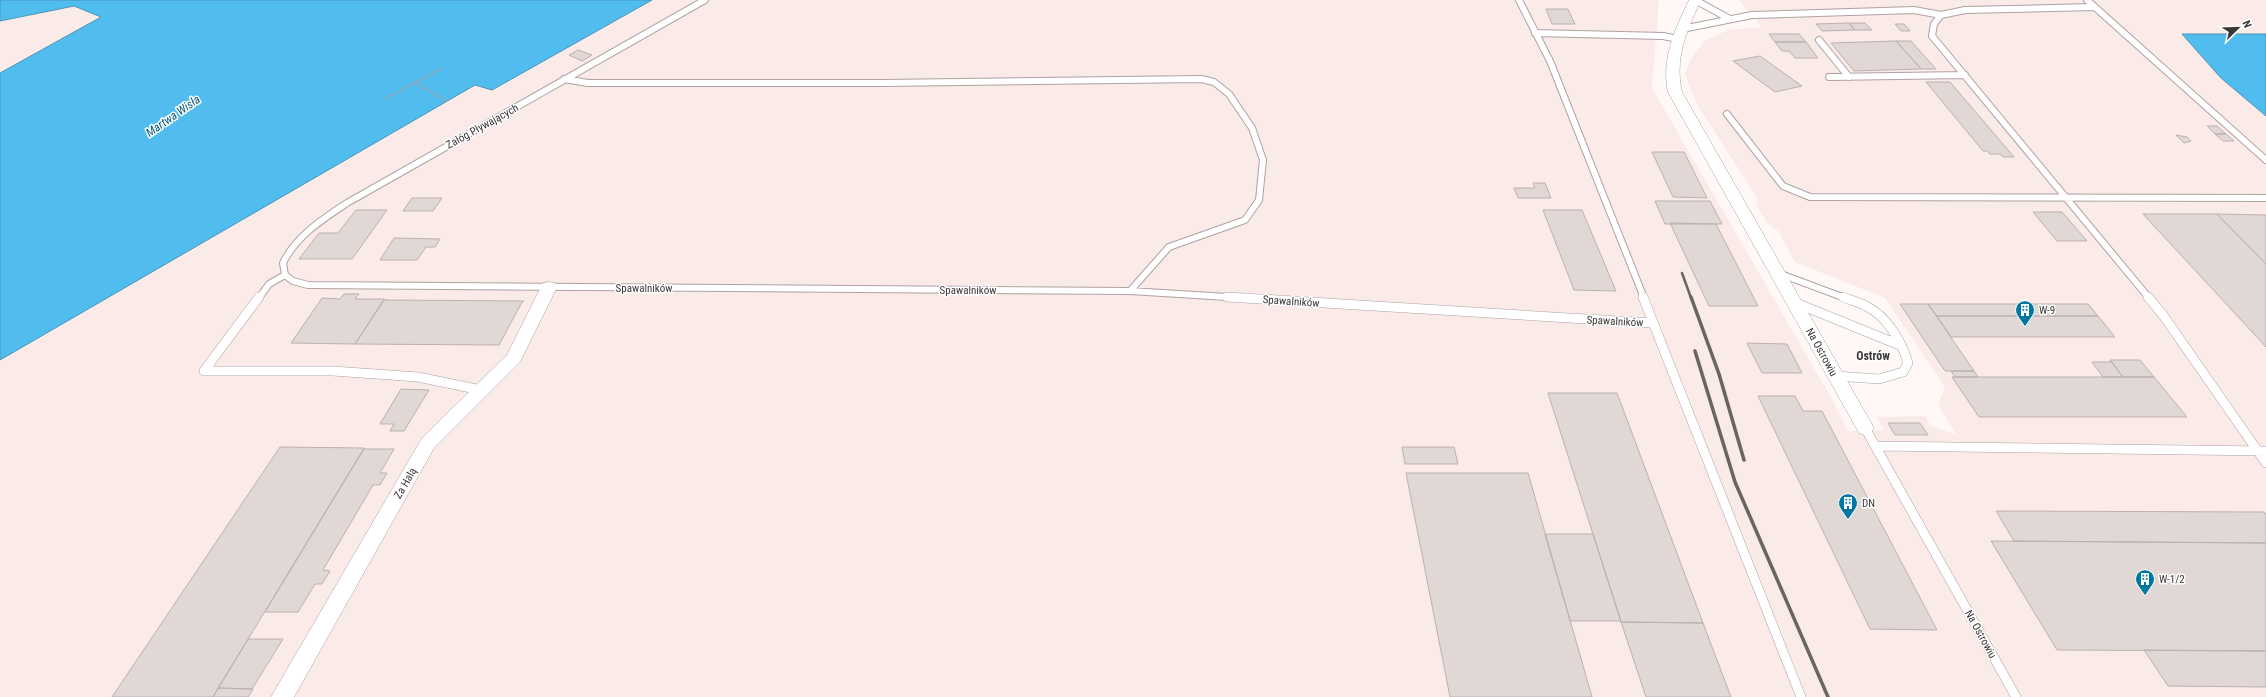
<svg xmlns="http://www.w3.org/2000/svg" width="2266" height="697" font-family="'Roboto Condensed',sans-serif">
  <rect width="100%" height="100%" fill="#fff8f7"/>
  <path fill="#faeae8" d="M652,0H1659L1652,88L1833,401L1848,431L1884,430L1877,417L1926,416L1930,425L1956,435L1938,404L1945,387L1885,298L1795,262L1778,231L1768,224L1756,205L1758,199L1696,103L1685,74L1692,57L1706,40L1728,30L1762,27L1739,0H2266V34H2182L2221,78L2266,116V697H0V360L475,85L492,90Z
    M74,6L101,17L0,73V21Z"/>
  <path fill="#51bdef" stroke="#4a95b8" d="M0,0H652L492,90L475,85L0,360V73L101,17L74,6L0,21Z
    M2182,34H2266V116L2221,78Z"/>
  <path fill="#e1d7d5" stroke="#bbb1b0" d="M1546,9H1568L1575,24H1552Z
    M1849,23L1855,30L1822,31L1816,24Z
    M1849,23H1865L1872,30H1855Z
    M1895,24H1904L1910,31H1901Z
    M1769,34H1799L1806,42H1775Z
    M1896,41L1921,69L1854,71L1831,43Z
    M1896,41H1911L1936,69H1921Z
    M1775,42H1806L1818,58H1795L1789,51H1782Z
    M578,50L592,55L582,61L569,55Z
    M1760,56L1802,86L1775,92L1733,61Z
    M1926,82H1950L2014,157H2003L2000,154H1990L1987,151H1983Z
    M2207,126H2217L2226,134H2215Z
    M2215,134H2226L2234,141H2223Z
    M2176,135L2187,137L2191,141L2184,143Z
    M1652,152H1684L1707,198L1673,197Z
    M1533,183H1545L1551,198H1518L1514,188H1535Z
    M412,198H442L433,211H403Z
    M1655,201H1710L1722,224H1665Z
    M356,210H387L352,259H299L319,233H338Z
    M1543,210H1582L1616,291L1574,290Z
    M2033,212H2062L2087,241H2057Z
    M2143,214H2217L2266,264V347Z
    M2217,214L2266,215V264Z
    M1670,223L1716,224L1758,306H1709Z
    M394,238L440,239L435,247H426L417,260H380Z
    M344,294H359L355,299H384L355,344L291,343L322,298L340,299Z
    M385,299L387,300L524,301L521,304L499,345L355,344Z
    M1900,304H1928L1974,371H1945Z
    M1928,304H2088L2098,316H1937Z
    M1937,316H2098L2115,337H1951Z
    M1747,343L1787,344L1802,373H1762Z
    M2110,360H2140L2154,377H2123Z
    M2092,362H2112L2123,377H2103Z
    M1951,371H1974L1978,377H1955Z
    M1952,377H2154L2187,417H1979Z
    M401,389L429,390L404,431H390L394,424H380Z
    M1548,393H1617L1703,623L1621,622Z
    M1758,396H1795L1803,411H1822L1937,630L1870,629Z
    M1888,423H1920L1928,435H1895Z
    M280,447L364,448L213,697H112Z
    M1402,447H1454L1458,464H1405Z
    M364,449H394L380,473H387L380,485H373L323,570L330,571L322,584H315L298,612H265Z
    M1406,473H1528L1592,697H1450Z
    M1996,511L2264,512L2266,515V543L2014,541Z
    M1545,534H1593L1621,621H1570Z
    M1991,541L2266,543V651L2057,650Z
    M1621,622L1703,623L1731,697H1646Z
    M248,639H283L252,689L218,688Z
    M2144,650L2266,651V687L2168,686Z
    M218,688L252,689H253L248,697H213Z"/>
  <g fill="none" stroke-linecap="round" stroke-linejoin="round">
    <defs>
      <path id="service-far1" d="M1519,0L1550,61L1644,298
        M1695,0L1728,18
        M2087,0L2266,160
        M2094,7L1965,10L1941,15L1934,24L1932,36L2149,298
        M1682,29L1752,15L1914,10L1941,15
        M1535,33L1663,36L1678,39
        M1819,40L1849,77
        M1829,77L1965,75
        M564,79L588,83H883L1201,79L1214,82L1229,94L1252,128L1263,160L1259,200L1245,220L1169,247L1130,291
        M1727,114L1783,186L1810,197L2266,198
        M1778,273L1845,298
        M285,275L293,281L308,285L1130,291L1244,298
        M285,275L283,263C296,236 323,219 347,203L705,0
        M259,298L269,284L285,275"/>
      <path id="service" d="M259,297L204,371H333L418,377L481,390
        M1227,297L1652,323
        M1643,297L1801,697
        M2148,297L2163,315L2266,463
        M1796,303L1902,346
        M1836,376L1879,379L1903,372L1908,363C1902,342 1887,316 1866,306C1859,302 1850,300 1843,297
        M1865,428L2016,697
        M1875,446L2266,451"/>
      <path id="minor" d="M1689,0H1701C1687,30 1674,58 1682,92L1874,428L1871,433L1865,435L1859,433L1668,92C1661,58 1675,30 1689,0Z
        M549,282L555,283L557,287L520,362L434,448L294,697H271L422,438L507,355L543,283Z"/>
    </defs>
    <use href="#service-far1" stroke="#ada3a2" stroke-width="8"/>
    <use href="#service" stroke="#ada3a2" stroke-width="10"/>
    <use href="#minor" stroke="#ada3a2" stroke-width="1"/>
    <path stroke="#a9a4a3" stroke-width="2" stroke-dasharray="2.5 2.5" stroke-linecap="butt" d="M415,83L447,101
      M387,98L442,68"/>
    <use href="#service-far1" stroke="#fff" stroke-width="6"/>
    <use href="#service" stroke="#fff" stroke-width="9"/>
    <use href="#minor" fill="#fff" fill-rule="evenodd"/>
    <path stroke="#6a6564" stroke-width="2.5" d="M1682,273L1691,298"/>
    <path stroke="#6a6564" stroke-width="3.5" d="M1691,297L1719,374L1744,460
      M1695,351L1735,482L1828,697"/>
  </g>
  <defs>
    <symbol id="building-pin" viewBox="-11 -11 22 30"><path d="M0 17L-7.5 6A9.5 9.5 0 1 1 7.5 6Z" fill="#0077a0" stroke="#fff"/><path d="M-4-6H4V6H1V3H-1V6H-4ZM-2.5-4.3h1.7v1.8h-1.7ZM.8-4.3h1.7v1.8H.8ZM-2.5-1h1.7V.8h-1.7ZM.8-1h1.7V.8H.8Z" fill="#fff"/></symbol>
  </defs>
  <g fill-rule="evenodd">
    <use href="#building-pin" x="2014" y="299" width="22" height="30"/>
    <use href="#building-pin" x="1837" y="492" width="22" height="30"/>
    <use href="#building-pin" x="2134" y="568" width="22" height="30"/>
  </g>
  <g text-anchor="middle" stroke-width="3" stroke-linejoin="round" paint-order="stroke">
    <g font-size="11" fill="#3b3736" stroke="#fff">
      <text transform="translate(482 126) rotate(-29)" y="4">Załóg Pływających</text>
      <text x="644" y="292">Spawalników</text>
      <text x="968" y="294">Spawalników</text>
      <text transform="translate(1291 301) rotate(4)" y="4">Spawalników</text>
      <text transform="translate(1615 321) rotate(3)" y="4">Spawalników</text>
      <text transform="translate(1822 352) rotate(61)" y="4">Na Ostrowiu</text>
      <text transform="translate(405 483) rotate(-60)" y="4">Za Halą</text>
      <text transform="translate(1981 634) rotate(61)" y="4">Na Ostrowiu</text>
    </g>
    <g font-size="11" fill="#3b3736" stroke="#fff" text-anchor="start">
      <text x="2039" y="314">W-9</text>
      <text x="1862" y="507">DN</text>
      <text x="2159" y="583">W-1/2</text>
    </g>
    <g font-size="12" font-style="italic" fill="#005c7d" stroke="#fff">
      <text transform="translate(173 116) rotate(-35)" y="4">Martwa Wisła</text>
    </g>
    <g font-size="12" font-weight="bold" fill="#3b3736" stroke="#fff">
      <text x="1873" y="360">Ostrów</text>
    </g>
  </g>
  <g transform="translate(2238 28) rotate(67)" stroke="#ffffff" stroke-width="3" paint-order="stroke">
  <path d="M0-3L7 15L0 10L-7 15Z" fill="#3b3736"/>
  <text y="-6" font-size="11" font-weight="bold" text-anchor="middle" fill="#3b3736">N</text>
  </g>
</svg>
